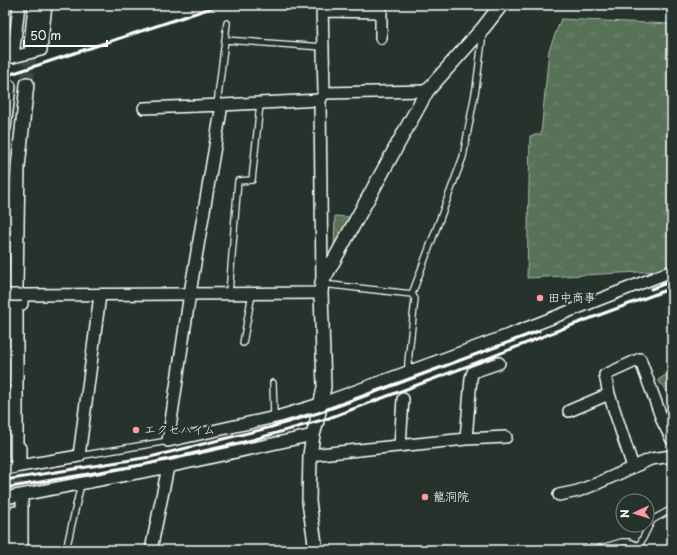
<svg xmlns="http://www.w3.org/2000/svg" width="677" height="555" font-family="'Playpen Sans','Klee One',sans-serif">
  <defs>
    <pattern id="grass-tufts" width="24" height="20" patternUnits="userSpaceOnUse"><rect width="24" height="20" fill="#587258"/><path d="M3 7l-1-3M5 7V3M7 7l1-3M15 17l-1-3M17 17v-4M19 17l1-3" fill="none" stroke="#718771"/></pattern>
    <pattern id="cemetery-stones" width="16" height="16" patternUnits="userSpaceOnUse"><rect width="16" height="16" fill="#587258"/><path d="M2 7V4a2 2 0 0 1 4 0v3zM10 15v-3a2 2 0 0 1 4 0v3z" fill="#718771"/></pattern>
    <pattern id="park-crowns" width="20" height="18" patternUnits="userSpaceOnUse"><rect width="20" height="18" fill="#587258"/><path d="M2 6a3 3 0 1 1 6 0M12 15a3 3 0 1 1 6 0" fill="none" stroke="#718771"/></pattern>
  </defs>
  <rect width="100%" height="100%" fill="#26332d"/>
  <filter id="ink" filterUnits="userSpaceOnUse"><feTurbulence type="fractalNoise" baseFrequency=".025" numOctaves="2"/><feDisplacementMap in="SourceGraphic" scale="8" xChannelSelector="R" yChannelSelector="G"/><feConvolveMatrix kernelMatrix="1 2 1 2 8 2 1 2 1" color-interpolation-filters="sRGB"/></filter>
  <g filter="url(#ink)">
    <path fill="url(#grass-tufts)" stroke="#acb8ac" d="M561,19L672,24V265L658,271L527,278L530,136L541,134L549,50Z"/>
    <path fill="url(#cemetery-stones)" stroke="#acb8ac" d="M672,371V399L658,380Z"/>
    <path fill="url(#park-crowns)" stroke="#acb8ac" d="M335,216L351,217L334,250Z"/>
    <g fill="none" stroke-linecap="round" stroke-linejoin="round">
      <path stroke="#3c4742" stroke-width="13" stroke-dasharray="13 6" stroke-linecap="butt" d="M27,84L31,45
        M15,513L16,457"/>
      <defs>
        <path id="service" d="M225,40L323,47
          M217,105L225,40L227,23
          M322,284L412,294
          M229,293L238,181L252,180L260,104
          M243,343L252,294
          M408,372V362L415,299L412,294L463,157L476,88L483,33
          M273,383L274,417
          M79,456L168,441
          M66,550L81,484
          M594,550L622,542H629L639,546
          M638,550L639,546L652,520L672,509"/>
        <path id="minor" d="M19,5L13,57L41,50L46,5
          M322,5L324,93L320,100L322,282
          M322,11L381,12V38
          M5,88L10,86L5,128
          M324,93L427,91
          M222,105L190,293L168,441L280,416L320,404L506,336L672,271
          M144,108L222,105L320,100
          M5,175L6,181L5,229
          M22,304V295L321,293
          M5,351V354
          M569,411L609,394
          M466,439L471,378L473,372L499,363
          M400,446L403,399
          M310,455L466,439L506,437
          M20,466L79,456L100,295
          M633,467L609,394L605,375L640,359L663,422L672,440
          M5,469L20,466V448
          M559,495L578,491L596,484L651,459L672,456
          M22,496V550
          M5,498L168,467L313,435
          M151,550L168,467"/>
        <path id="tertiary" d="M31,45L35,5
          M16,457V285L18,167L27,84
          M15,550V513
          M316,550L309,502L310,455L313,435L317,421L324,387L321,293L322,282L427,91L484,27L501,5"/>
      </defs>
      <use href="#service" stroke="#fff" stroke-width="8"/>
      <use href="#minor" stroke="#fff" stroke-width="14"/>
      <use href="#tertiary" stroke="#fff" stroke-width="16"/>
      <use href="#service" stroke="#26332d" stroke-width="5.5"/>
      <use href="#minor" stroke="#26332d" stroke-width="11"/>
      <use href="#tertiary" stroke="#26332d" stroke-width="13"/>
      <path stroke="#fff" stroke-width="3" d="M5,76L220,5
        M651,289L672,281
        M5,480L150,457L268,428L318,413L354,400L539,331
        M5,488L147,464L252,440L329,418L476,363L559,330L672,288"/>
      <defs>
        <path id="minor-bridge" d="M9,295H22"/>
      </defs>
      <use href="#minor-bridge" stroke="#fff" stroke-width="14" stroke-linecap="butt"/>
      <use href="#minor-bridge" stroke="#26332d" stroke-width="11"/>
    </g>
  </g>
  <g fill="#ff9aa2" stroke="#26332d" stroke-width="1.5">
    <circle cx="540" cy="298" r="4"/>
    <circle cx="136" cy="430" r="4"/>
    <circle cx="425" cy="497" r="4"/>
  </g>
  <g text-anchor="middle" stroke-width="4" stroke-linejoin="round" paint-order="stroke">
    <g font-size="12" fill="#fff" stroke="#26332d" text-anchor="start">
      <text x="548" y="302">田中商事</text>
      <text x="144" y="434">エクセハイム</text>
      <text x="433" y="501">龍洞院</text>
    </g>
  </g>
  <rect width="677" height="555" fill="none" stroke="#26332d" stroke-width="20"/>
  <rect x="10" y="10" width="657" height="535" fill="none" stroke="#fff" stroke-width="1.5" filter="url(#ink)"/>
  <g transform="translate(635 513) rotate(266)"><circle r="19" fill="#26332d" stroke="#7d8581"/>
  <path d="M0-3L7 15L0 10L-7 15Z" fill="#ff9aa2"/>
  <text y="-6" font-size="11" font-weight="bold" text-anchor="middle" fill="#ffffff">N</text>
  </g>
  <path d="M24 40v6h83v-6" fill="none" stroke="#ffffff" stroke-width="2"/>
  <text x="30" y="40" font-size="12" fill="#ffffff" stroke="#26332d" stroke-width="3" paint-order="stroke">50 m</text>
</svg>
